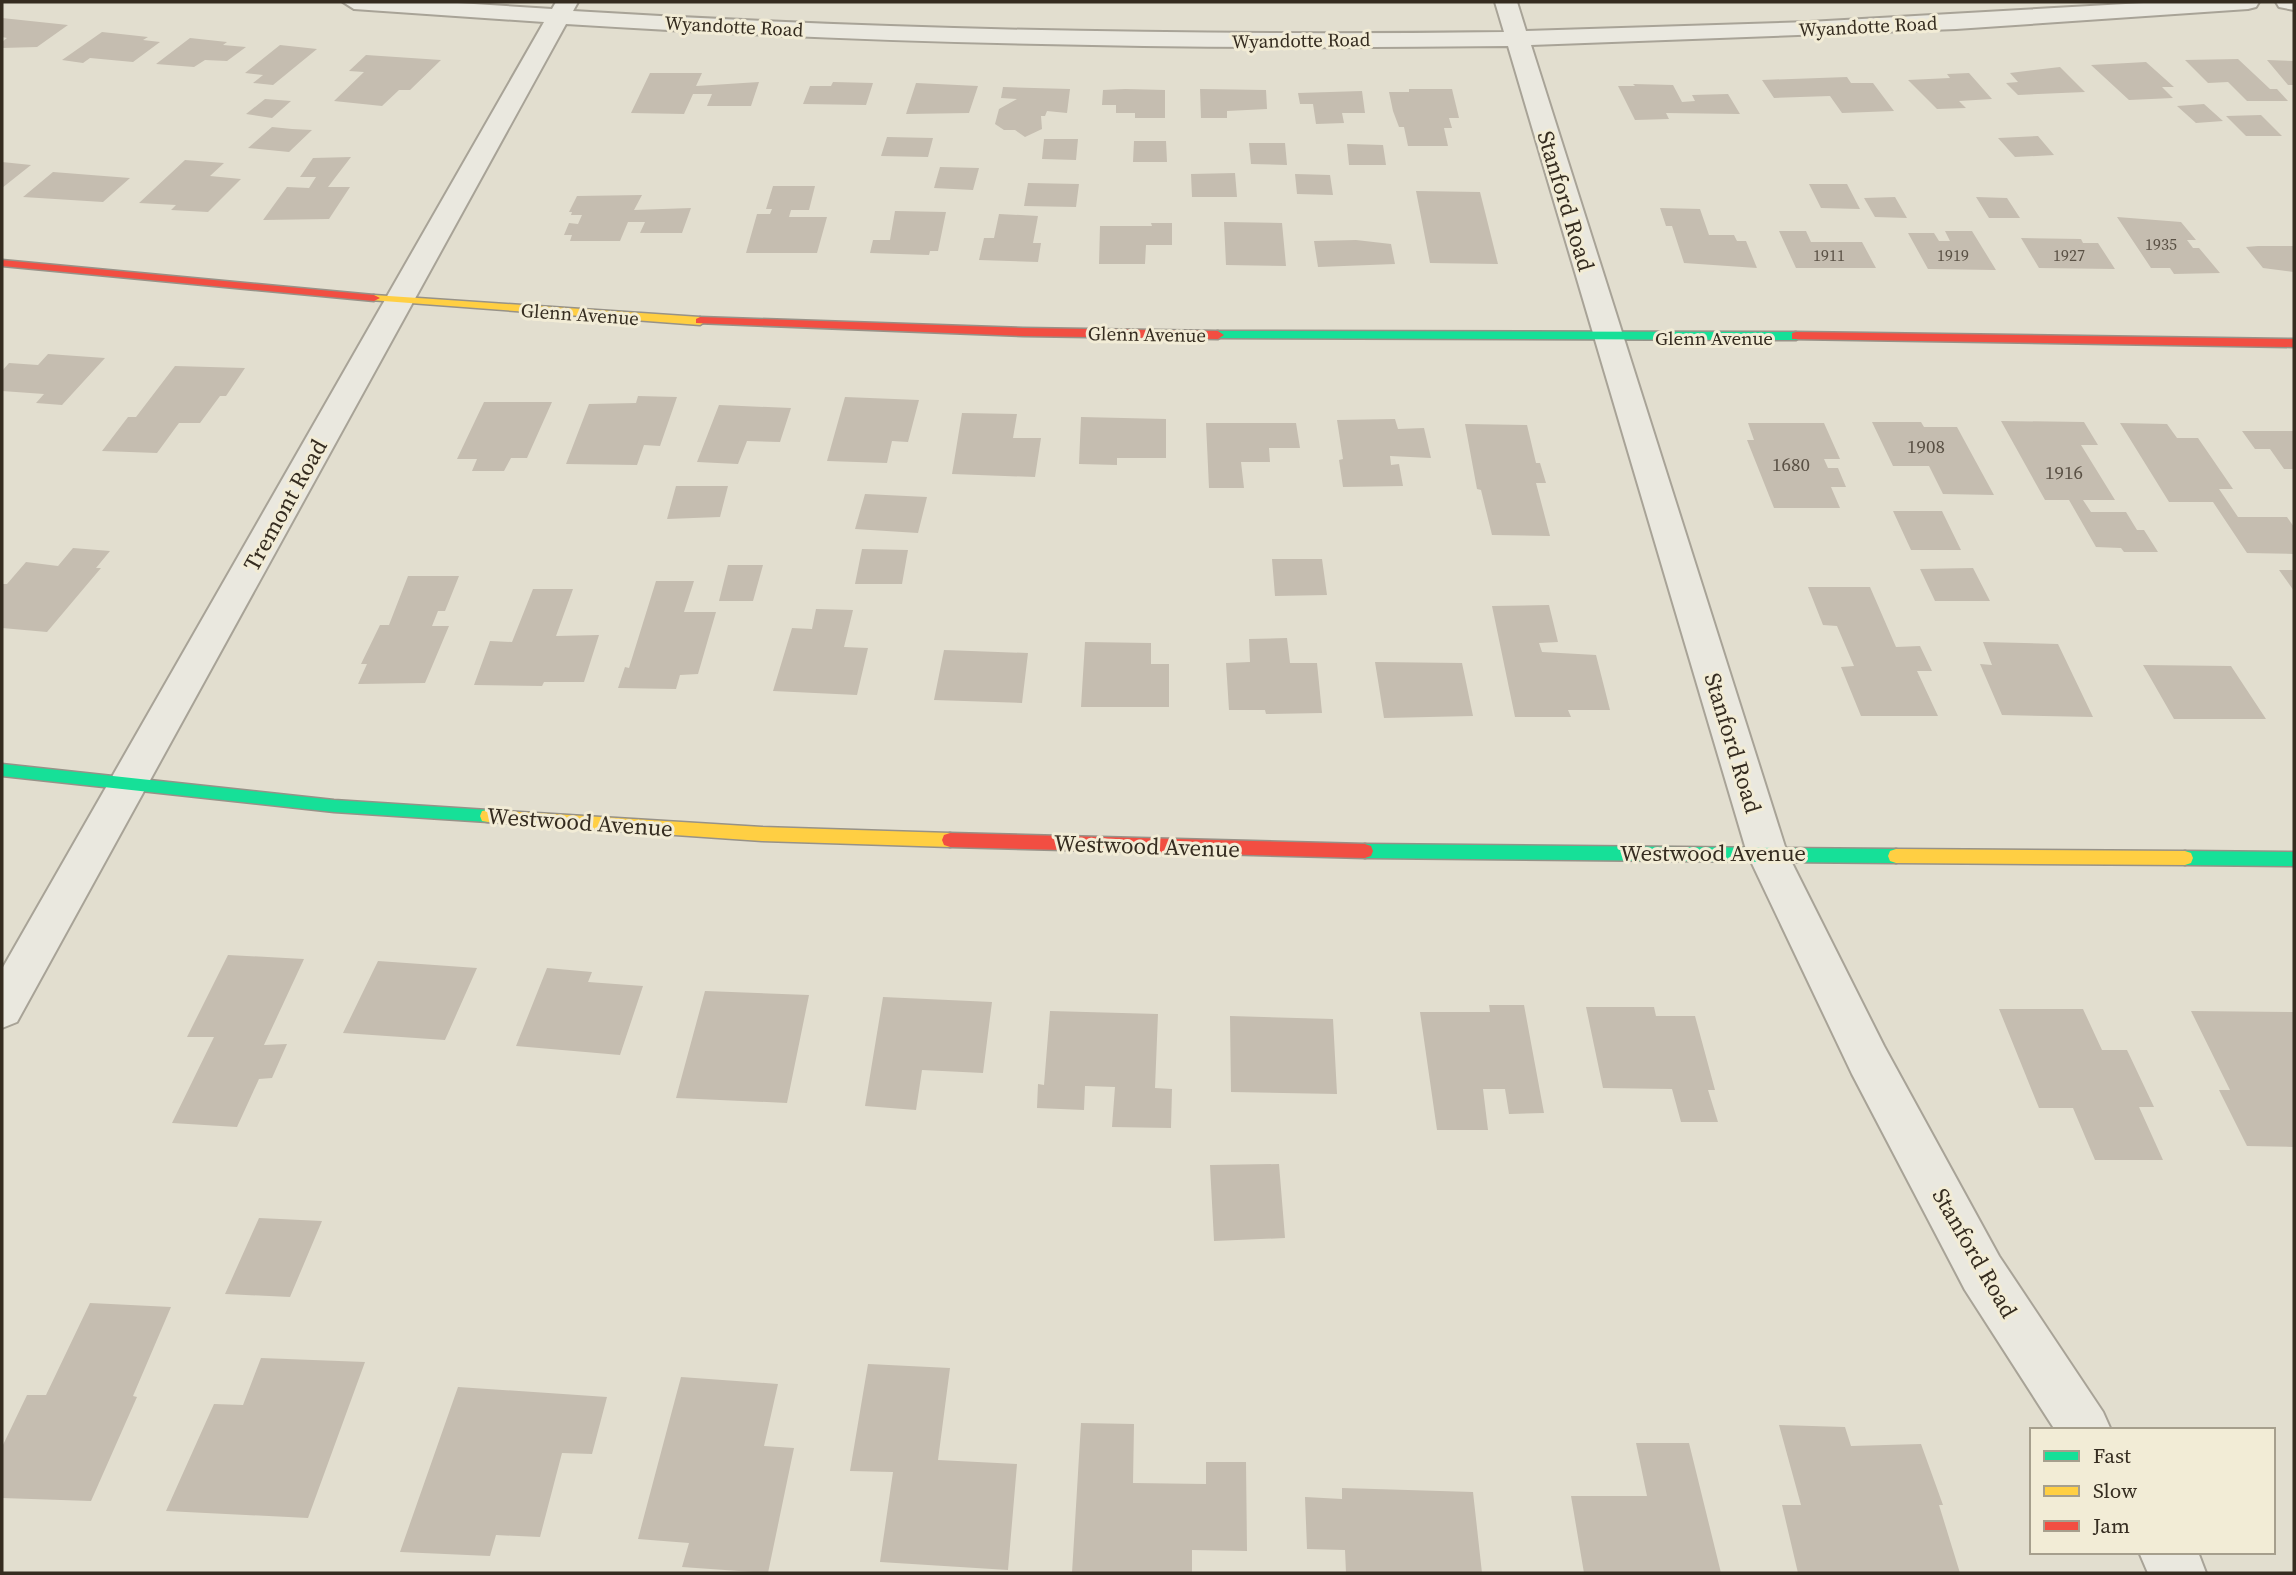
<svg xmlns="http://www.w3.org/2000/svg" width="2296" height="1575" font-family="'Source Serif 4',serif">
  <rect width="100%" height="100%" fill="#e2decf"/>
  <path fill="#c5bdb0" d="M2,18L68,25L37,47L2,48V42L7,38L2,37Z
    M102,32L148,37L143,40L160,42L133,62L90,58L83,63L62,60Z
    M190,38L227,42L223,45L246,47L227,61L205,60L194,67L156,64Z
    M280,45L317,49L273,85L253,83L263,75L245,73Z
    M366,55L441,60L410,90H399L382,106L334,101L364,72L349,71Z
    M2238,59L2270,89H2277L2288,101H2247L2228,82L2208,83L2185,60Z
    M2267,60L2294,61V85H2288Z
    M2146,62L2174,87H2162L2173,98L2129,100L2091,65Z
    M2060,67L2085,92L2018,95L2006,83L2018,82L2010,73Z
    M650,73H702L696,86L759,82L751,106H707L712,94H693L684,114L631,113Z
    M1969,73L1992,99L1959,101L1966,108L1937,109L1908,80L1950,78L1947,74Z
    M1847,77L1851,83H1873L1894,111L1842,113L1830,96L1774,98L1762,80Z
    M833,82L873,83L866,105L803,104L810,86H831Z
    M916,83L978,86L969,113L906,114Z
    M1633,84L1673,85L1682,102L1695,101L1692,95L1728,94L1740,114L1666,113L1669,119L1635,120L1618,86H1635Z
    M1003,87L1070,89L1067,113L1047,111L1045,116H1041L1042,129L1025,137L1015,130H1004L995,124L999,109L1017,99L1001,98Z
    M1125,89L1165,90V118H1135V113H1116V105H1102L1103,90Z
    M1200,89L1266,90L1267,109L1227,111V118H1201Z
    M1409,89H1452L1459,118H1449L1452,128H1444L1448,146H1408L1404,127H1399L1393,111L1389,92H1409Z
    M1362,91L1365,113H1342L1344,123L1316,124L1313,104H1300L1298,93Z
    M265,99L291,101L272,118L246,114Z
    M2204,104L2223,121L2196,123L2177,106Z
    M2261,115L2282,136H2246L2226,116Z
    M272,127L292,129L312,130L289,152L248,148Z
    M2038,136L2054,155L2015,157L1998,138Z
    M887,137L933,138L928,157L881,156Z
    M1044,139H1078L1076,160L1042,159Z
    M1134,141H1166L1167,162H1133Z
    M1249,143H1285L1287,165L1251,164Z
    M1347,144L1383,145L1386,165H1349Z
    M351,157L328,187H350L329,219L263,220L287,187L309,188L316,177H300L313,158Z
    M185,160L224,163L210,176L241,179L208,212L171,210L176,205L139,203Z
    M2,162L31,165L2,188Z
    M940,167L979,168L973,190L934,188Z
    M53,172L91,175L130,178L103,202L23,197Z
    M1235,173L1237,197H1192L1191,174Z
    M1295,174L1330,175L1333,195L1297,194Z
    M1028,183L1079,184L1076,207L1024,206Z
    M1809,184H1847L1860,209L1821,208Z
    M773,186H815L809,210H791L789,217H827L817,253H746L757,214H770L772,209H766Z
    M1416,191L1480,192L1498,264L1430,263Z
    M642,195L634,210L691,208L682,233H640L645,222H628L620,241H570L572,235H564L569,223L578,224L582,215H571L572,212H569L577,196Z
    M1895,197L1907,218L1875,217L1864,198Z
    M1976,197L2007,198L2020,218H1989Z
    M1660,208L1700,209L1709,235H1734L1737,241H1746L1757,268L1684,263L1672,226H1666Z
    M895,211L946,212L938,251H930L929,255L870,253L873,240H890Z
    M999,214L1038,216L1033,243H1041L1038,262L979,260L984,238H994Z
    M2117,217L2181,222L2196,240H2187L2193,248H2199L2220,273L2174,274L2170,268H2151Z
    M1224,222L1282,223L1286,266L1226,265Z
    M1151,223H1172V245H1146L1145,264H1099L1100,226H1152Z
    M1779,231H1806L1811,242H1862L1876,268H1796Z
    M1945,231H1972L1996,270L1928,269L1908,233H1934L1939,241H1950Z
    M2021,238L2081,239L2083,243H2098L2115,269L2039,268Z
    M1356,240L1391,244L1395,264L1318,267L1314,241Z
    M2258,246H2294V272L2263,268L2246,247Z
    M48,354L105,358L62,405L36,403L44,394L2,391V371L9,363L38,365Z
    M175,366L245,368L226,396H220L200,423H179L157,453L102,451L128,417H136Z
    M638,396L677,397L660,446L644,445L637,465L566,464L589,404L636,403Z
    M845,397L919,400L908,442L892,441L887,463L827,461Z
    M484,402H552L527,458H511L504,471H472L477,459H457Z
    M719,405L791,408L780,442L747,441L738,464L697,462Z
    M962,413L1017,414L1013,438H1041L1035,477L952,474Z
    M1081,417L1166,419V458H1117V465L1079,464Z
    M1395,419L1398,429L1424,428L1431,458L1390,456L1391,465L1399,464L1403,486L1343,487L1339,460L1343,459L1337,420Z
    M2001,421L2084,422L2098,445H2081L2115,500H2083L2091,512H2126L2137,530H2144L2158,552H2124L2121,548L2096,547L2069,500H2045Z
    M1872,422H1921L1924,427H1957L1994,495L1943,494L1929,466H1893Z
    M1206,423H1296L1300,448H1269L1270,462H1241L1244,488H1209Z
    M1748,423H1824L1840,459H1824L1828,468H1838L1846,487H1831L1840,508H1774L1747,440H1754Z
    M2120,423L2167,424L2177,438H2198L2233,489H2219L2238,517H2287L2294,527V554L2247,553L2213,502H2169Z
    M1465,424L1527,425L1536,463H1540L1546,483H1536L1550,536L1492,535L1481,490L1477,489Z
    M2242,431H2294V469H2284L2270,449H2255Z
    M676,486H728L720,517L667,519Z
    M865,494L927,497L918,533L855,529Z
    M1893,511H1942L1961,550H1911Z
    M73,548L110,551L96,568H101L47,632L2,628V584H7L26,562L58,566Z
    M862,549L908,550L902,584H855Z
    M1272,559H1322L1327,595L1275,596Z
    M728,565H763L753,601H719Z
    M1973,568L1990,601H1935L1920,569Z
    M2279,570H2294V591Z
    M408,576H459L445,611H438L432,626H449L425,683L358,684L367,664H361L380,625H389Z
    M656,581H694L684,612H716L698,674L680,675L676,689L618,688L625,667L629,668Z
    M1808,587H1870L1896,647L1920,646L1932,671H1917L1938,716H1861L1841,667L1854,666L1837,626L1823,625Z
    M533,589H573L556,636L599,635L584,682H544L542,686L474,685L490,641L512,642Z
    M1549,605L1558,642L1539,643L1542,652L1596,655L1610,710H1568L1571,717H1515L1492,606Z
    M816,609L853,610L844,647L868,648L857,695L773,691L792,628L812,629Z
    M1287,638L1290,663H1317L1322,713L1266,714L1265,710H1229L1226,663L1250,662L1249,639Z
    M1085,642L1151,643V664H1169V707H1081Z
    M1983,642L2058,644L2093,717L2002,715L1980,664L1992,665Z
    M944,650L1028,653L1022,703L934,700Z
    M1375,662L1462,663L1473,716L1384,718Z
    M2143,665L2231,666L2266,719H2174Z
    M228,955L304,959L264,1045L287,1044L272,1078L259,1079L237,1127L172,1123L214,1037H187Z
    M378,961L477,968L445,1040L343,1033Z
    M547,968L592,972L588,982L643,986L620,1055L516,1046Z
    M705,991L809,995L787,1103L676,1098Z
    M883,997L992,1002L983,1073L922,1070L916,1110L865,1106Z
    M1489,1005H1524L1544,1113L1509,1114L1505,1089H1483L1488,1130H1437L1420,1012H1490Z
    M1586,1007H1654L1656,1016H1695L1715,1090H1708L1718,1122H1681L1672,1089L1603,1088Z
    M1999,1009H2083L2102,1050H2127L2154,1107H2139L2163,1160H2095L2073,1108H2039Z
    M1050,1011L1158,1014L1155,1088L1172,1089L1171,1128L1112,1127L1115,1087L1085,1086L1084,1110L1037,1108L1038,1084L1044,1085Z
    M2191,1011L2293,1012L2294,1147L2247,1146L2219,1090H2230Z
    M1230,1016L1333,1019L1337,1094L1231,1092Z
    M1279,1164L1285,1238L1214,1241L1210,1165Z
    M259,1218L322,1221L290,1297L225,1294Z
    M90,1303L171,1307L133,1396L137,1397L91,1501L2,1498V1447L27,1395H46Z
    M261,1358L365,1362L308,1518L166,1511L214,1404L243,1405Z
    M868,1364L950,1368L938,1460L1017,1464L1008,1570L880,1562L893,1472L850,1471Z
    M681,1377L778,1384L764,1446L794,1448L768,1573L682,1567L689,1543L638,1539Z
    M458,1387L607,1397L592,1454L562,1453L540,1537L496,1535L490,1556L400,1552Z
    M1081,1423L1134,1424L1133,1483L1206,1484V1462H1246L1247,1551L1192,1550V1573H1072Z
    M1779,1425L1845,1427L1851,1446L1921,1444L1943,1505H1939L1960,1573H1798L1782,1505H1801Z
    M1636,1443H1689L1721,1573H1584L1571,1496H1647Z
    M1342,1488L1473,1492L1482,1573H1346L1345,1550L1307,1549L1305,1497L1342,1499Z"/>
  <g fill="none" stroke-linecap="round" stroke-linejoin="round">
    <defs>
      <path id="street" d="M343,2H442L552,9L556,2H578L573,11C883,30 1193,36 1504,32L1495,2H1517L1526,31L1809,22L2161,2H2259L2256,7L2248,9L1956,29L1531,45L1787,853L1884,1046L1999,1256L2103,1412L2111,1430H2055L1965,1290L1852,1074L1747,853L1508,46C1193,50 880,44 566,24L17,1022L2,1028V969L544,22L354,9Z
        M2276,2H2294V10L2279,7Z
        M2139,1552H2198L2206,1573H2148Z"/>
      <path id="fast" d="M1218,331L1796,332L1802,336L1796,340L1214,338V332Z
        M2,764L334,800L488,810L494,811L496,816L494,821L488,822L334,812L2,776Z
        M1365,844L1896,849L1902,851L1904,856L1902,861L1896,863L1365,858L1359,856L1357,851L1359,846Z
        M2185,851L2294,852V866L2185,865L2179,863L2177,858L2179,853Z"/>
      <path id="slow" d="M374,295L700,317L706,321L700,325L370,300V296Z
        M488,810L762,827L950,833L956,835L958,840L956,845L950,847L762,841L488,822L482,821L480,816L482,811Z
        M1896,849L2185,851L2191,853L2193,858L2191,863L2185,865L1896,863L1890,861L1888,856L1890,851Z"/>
      <path id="jam" d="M2,260L374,295L380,298L374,301L2,266Z
        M700,317L1023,328L1218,331L1224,335L1218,339L1023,336L696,323V319Z
        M1796,332L2294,339V347L1792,339V333Z
        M950,833L1365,844L1371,846L1373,851L1371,856L1365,858L950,847L944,845L942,840L944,835Z"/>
    </defs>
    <use href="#street" stroke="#a8a397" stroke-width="4"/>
    <use href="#fast" stroke="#979288" stroke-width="3"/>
    <use href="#slow" stroke="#979288" stroke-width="3"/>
    <use href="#jam" stroke="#979288" stroke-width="3"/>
    <use href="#street" fill="#eae8df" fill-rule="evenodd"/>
    <use href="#fast" fill="#16e098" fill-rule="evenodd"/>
    <use href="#slow" fill="#ffcf43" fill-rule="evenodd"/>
    <use href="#jam" fill="#f24e42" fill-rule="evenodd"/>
  </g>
  <g text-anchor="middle" stroke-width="6" stroke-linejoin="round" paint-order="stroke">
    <g font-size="16" fill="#595044">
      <text x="2161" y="250">1935</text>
      <text x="1829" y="261">1911</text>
      <text x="1953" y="261">1919</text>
      <text x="2069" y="261">1927</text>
    </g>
    <g font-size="19" fill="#352c20" stroke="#f2ecd6">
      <text transform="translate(734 26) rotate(3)" y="7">Wyandotte Road</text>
      <text transform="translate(1868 26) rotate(-3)" y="7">Wyandotte Road</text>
      <text transform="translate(1301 40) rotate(-1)" y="7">Wyandotte Road</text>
      <text transform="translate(580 314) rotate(4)" y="7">Glenn Avenue</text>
      <text transform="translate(1147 334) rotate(1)" y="7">Glenn Avenue</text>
      <text x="1714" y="345">Glenn Avenue</text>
    </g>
    <g font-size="19" fill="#595044">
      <text x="1926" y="453">1908</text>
      <text x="1791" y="471">1680</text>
      <text x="2064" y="479">1916</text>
    </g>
    <g font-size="23" fill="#352c20" stroke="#f2ecd6">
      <text transform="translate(1566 201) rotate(73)" y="8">Stanford Road</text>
      <text transform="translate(285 505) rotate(-61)" y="8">Tremont Road</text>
      <text transform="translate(1733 743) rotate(73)" y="8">Stanford Road</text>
      <text transform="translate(580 822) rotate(4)" y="8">Westwood Avenue</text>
      <text transform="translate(1147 846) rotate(2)" y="8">Westwood Avenue</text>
      <text x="1713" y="861">Westwood Avenue</text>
      <text transform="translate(1975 1253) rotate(60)" y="8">Stanford Road</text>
    </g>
  </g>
  <rect width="2296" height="1575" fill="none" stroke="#352c20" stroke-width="7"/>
  <rect x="2030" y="1428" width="245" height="126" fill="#f2ecd6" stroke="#a69f8d" stroke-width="2"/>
  <rect x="2044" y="1451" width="35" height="10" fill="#16e098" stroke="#a69f8d" stroke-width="2"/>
  <text x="2093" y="1463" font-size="21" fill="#352c20">Fast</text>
  <rect x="2044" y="1486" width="35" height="10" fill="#ffcf43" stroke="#a69f8d" stroke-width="2"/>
  <text x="2093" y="1498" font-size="21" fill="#352c20">Slow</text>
  <rect x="2044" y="1521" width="35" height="10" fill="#f24e42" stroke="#a69f8d" stroke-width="2"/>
  <text x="2093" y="1533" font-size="21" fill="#352c20">Jam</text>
</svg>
